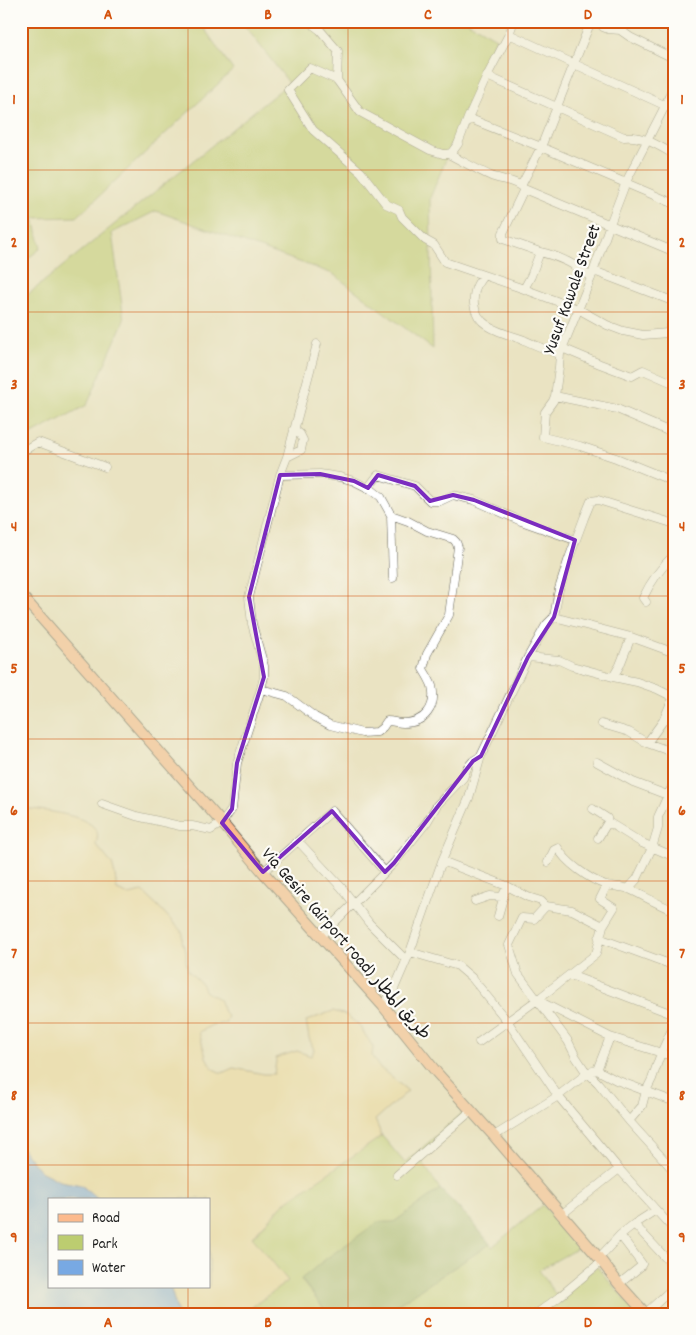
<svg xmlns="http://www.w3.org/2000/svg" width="696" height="1335" font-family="Dekko,'Playpen Sans Arabic',sans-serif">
  <rect width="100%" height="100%" fill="#fdfcf7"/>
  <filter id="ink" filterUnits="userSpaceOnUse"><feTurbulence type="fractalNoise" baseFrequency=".02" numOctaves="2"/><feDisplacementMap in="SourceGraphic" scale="10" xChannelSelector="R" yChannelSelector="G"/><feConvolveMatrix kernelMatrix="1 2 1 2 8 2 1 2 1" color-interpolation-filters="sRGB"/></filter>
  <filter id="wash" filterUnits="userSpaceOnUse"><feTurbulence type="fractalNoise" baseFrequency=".0096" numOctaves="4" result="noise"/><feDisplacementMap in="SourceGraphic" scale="20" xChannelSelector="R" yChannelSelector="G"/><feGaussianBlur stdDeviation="1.12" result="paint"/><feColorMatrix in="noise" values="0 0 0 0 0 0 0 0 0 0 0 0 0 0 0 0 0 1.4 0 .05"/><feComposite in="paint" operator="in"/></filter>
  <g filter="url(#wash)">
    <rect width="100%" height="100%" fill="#eae3c2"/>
    <path fill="#bccd70" stroke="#6c7446" d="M21,21H199L233,70L77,217L34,218L41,248L21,264Z
      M241,21H466L496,38L430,198L433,349L333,274L156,211L112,233L124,320L87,405L21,440V300L289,83Z
      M462,1113L467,1117L419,1157L440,1189L394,1222L301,1280L328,1314H242L288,1281L252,1238L283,1204L382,1136L405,1163Z
      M543,1205L580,1247L539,1270L556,1295L597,1267L638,1314H574L569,1309L555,1314H383L490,1244L492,1247Z"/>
    <path fill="#95b062" stroke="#58663f" d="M440,1189L470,1219L490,1244L383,1314H328L301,1279L327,1258L378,1222H394Z"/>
    <path fill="#eeda9e" stroke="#857b5d" d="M21,808C39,810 87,814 96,830C99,834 97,840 96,845L112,864L115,875L117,890L129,895L143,892L158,906L183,933L182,942L186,951V961L188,971L200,982L206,992L219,999L224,1012L228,1016L225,1023L212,1025L199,1032L206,1057L213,1069L222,1073L233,1068L264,1074H274L276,1061L275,1058L297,1051L311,1056L314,1050L309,1038L306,1021L333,1011L346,1015L359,1025L373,1047L372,1056L378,1066L408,1091L375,1120L382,1136L283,1204L252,1237L288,1281L242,1314H178L170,1286H209V1199H98L81,1185L60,1181L40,1171L21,1147Z"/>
    <path fill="#78a9e3" stroke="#4a6280" d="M21,1147L40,1171L60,1181L81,1185L98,1199H49V1286H170L178,1314H21Z"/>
  </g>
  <g filter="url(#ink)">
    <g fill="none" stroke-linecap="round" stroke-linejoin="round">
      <defs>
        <path id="minor" d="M308,21L320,30L338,51L337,80
          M600,21L603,27L608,29L620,30L630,37L675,59
          M509,34L675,110
          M487,76L624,137C643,135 659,146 675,155
          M675,82L665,106L626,182L610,224L591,278L560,354L559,367L555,396L553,401L545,412L543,437L580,446L616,458L675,482
          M468,118L487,76L509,34L514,21
          M448,154C462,161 476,169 491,176C501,180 516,180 524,189L675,252
          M521,186L541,147L591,21
          M524,189L503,233V239L540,252L531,276L524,289
          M675,204L541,147L468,118L458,144L452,152L448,154H443L430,150L360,112L337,80L310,68L288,90L313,130L361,172L386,204L399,210L402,217L425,240L434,245L445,262L524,289L578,309L607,325L623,331L643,335L668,333L675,317
          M540,252C558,256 578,265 591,278
          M594,271L675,302
          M483,276C476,285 473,292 474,304C477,329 505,333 524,340C535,345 548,351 560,354
          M562,348L600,364L632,376L643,370L675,384
          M555,396L617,409L675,434
          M21,452L38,442L105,467
          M287,457L301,450L303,440L300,434L294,429
          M280,475L320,474L340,477L354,481L372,490L381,497L391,515L393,578
          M368,488L378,475L415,486L430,501H440L453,495L474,500L521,521L575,540
          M646,602L643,598C651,581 661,567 675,554
          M554,617L631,637L675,653
          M528,657L559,660L572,666L613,677L637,682L657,689L675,698
          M613,677L620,665L631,637
          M261,689L287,696L315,717L330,725L362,733L377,732L383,727L387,721C393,721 398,723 403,723C425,723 437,707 432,686C430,680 426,674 423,669L427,654L449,615L458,547L456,542L453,539L427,531L408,521L391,515
          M602,724L629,732L647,743L675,753
          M647,743L663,721L673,698
          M597,762L633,782L675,798
          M102,804L136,816L180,826H192L211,830L222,823L232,809L237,763L261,689L264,677V666L252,624L249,597L280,475L287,457L317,344
          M593,809L607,818L608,822L642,843L675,857
          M598,838L608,822
          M298,841L342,888L369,923L406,960
          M442,861L507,886L528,897L541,901L546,906L572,910L603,926
          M548,862L554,850L558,848C565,862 590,880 606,885C614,887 621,886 629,889C644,896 659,905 675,911
          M263,872L332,811L385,872
          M628,889L637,879L652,848L658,828V817L675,780
          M475,901L490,896L502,897L505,891
          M546,906L534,919L522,918L509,945L518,974L568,1041L576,1057L584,1069L598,1083L629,1121L675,1172
          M498,916L504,895
          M320,937L394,863L427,822L437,805L463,778L467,768L473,761L481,756
          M599,938L675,966
          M410,952L458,966L472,978L508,1022L558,1096L619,1169L675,1231
          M570,975L675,1015
          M539,1001L610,1037L675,1057
          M383,1006L394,989L410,952L442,861L469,798L481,756L528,657L546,625L554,617L559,589L568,561L584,518L591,501L598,500L675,524
          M479,1042L537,1000L596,954L603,926L614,908L600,899L607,885
          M597,1070L610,1037
          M629,1121L642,1106L646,1091L652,1079L661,1053L675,1023
          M494,1136L558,1096L589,1072L597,1070L616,1080L675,1102
          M397,1175L471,1111
          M561,1215L619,1169
          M634,1224L675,1268
          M599,1258L620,1235L634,1224L656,1210
          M619,1284L640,1267L642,1264L620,1235
          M646,1313L675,1286
          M536,1314L559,1297L601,1262"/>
        <path id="major" d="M21,595L222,823L263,872L383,1006L437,1073L494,1136L599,1258L619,1284L646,1314"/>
      </defs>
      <use href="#minor" stroke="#646256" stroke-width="9"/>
      <use href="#major" stroke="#646256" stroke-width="12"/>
      <use href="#minor" stroke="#fff" stroke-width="8"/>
      <use href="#major" stroke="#fcba8d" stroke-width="10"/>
    </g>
  </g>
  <path d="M0 0H696V1335H0ZM320,474L354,481L368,488L378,475L415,486L430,501L453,495L474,500L575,540L554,617L528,657L481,756L473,761L394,863L385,872L332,811L263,872L222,823L232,809L237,763L264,677L249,597L280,475Z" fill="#eae3c2" fill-opacity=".55" fill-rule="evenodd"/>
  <path fill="none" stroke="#7b2cbf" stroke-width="4" stroke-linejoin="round" d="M320,474L354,481L368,488L378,475L415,486L430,501L453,495L474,500L575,540L554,617L528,657L481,756L473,761L394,863L385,872L332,811L263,872L222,823L232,809L237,763L264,677L249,597L280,475Z"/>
  <path fill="none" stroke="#d4530e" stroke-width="1" stroke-opacity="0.55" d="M188,21V1199M348,21V1314M508,21V1314M21,170H675M21,312H675M21,454H675M21,596H675M21,739H675M21,881H675M21,1023H675M21,1165H675M188,1286V1314"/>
  <g text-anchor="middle" stroke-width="4.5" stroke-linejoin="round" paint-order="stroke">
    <g font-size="18" fill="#1c1c1c" stroke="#fdfcf7">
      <text transform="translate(571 289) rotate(-70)" y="6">Yusuf Kawale Street</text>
      <text transform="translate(347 943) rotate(49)" y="6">Via Gesire (airport road) طريق المطار</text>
    </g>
  </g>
  <rect width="696" height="1335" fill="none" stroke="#fdfcf7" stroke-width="55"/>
  <rect x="48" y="1198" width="162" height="90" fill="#fdfcf7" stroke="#a3a29f"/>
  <rect x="58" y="1214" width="25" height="8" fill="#fcba8d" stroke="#a3a29f"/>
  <text x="92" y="1222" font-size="15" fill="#1c1c1c">Road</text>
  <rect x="58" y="1235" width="25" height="15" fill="#bccd70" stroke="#a3a29f"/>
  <text x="92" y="1248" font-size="15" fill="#1c1c1c">Park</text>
  <rect x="58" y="1260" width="25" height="15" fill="#78a9e3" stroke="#a3a29f"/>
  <text x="92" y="1272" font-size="15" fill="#1c1c1c">Water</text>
  <rect x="28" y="28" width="640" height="1280" fill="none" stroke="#d4530e" stroke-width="2"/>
  <g font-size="16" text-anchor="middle" font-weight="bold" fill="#d4530e">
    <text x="108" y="19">A</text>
    <text x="268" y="19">B</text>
    <text x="428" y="19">C</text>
    <text x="588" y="19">D</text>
    <text x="14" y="104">1</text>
    <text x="682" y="104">1</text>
    <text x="14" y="247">2</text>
    <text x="682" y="247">2</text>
    <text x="14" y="389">3</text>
    <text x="682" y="389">3</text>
    <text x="14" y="531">4</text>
    <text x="682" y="531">4</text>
    <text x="14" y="673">5</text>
    <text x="682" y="673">5</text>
    <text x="14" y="815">6</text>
    <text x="682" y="815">6</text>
    <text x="14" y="958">7</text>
    <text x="682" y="958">7</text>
    <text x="14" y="1100">8</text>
    <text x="682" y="1100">8</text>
    <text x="14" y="1242">9</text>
    <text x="682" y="1242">9</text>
    <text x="108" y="1327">A</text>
    <text x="268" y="1327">B</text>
    <text x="428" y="1327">C</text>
    <text x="588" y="1327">D</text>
  </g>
</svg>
